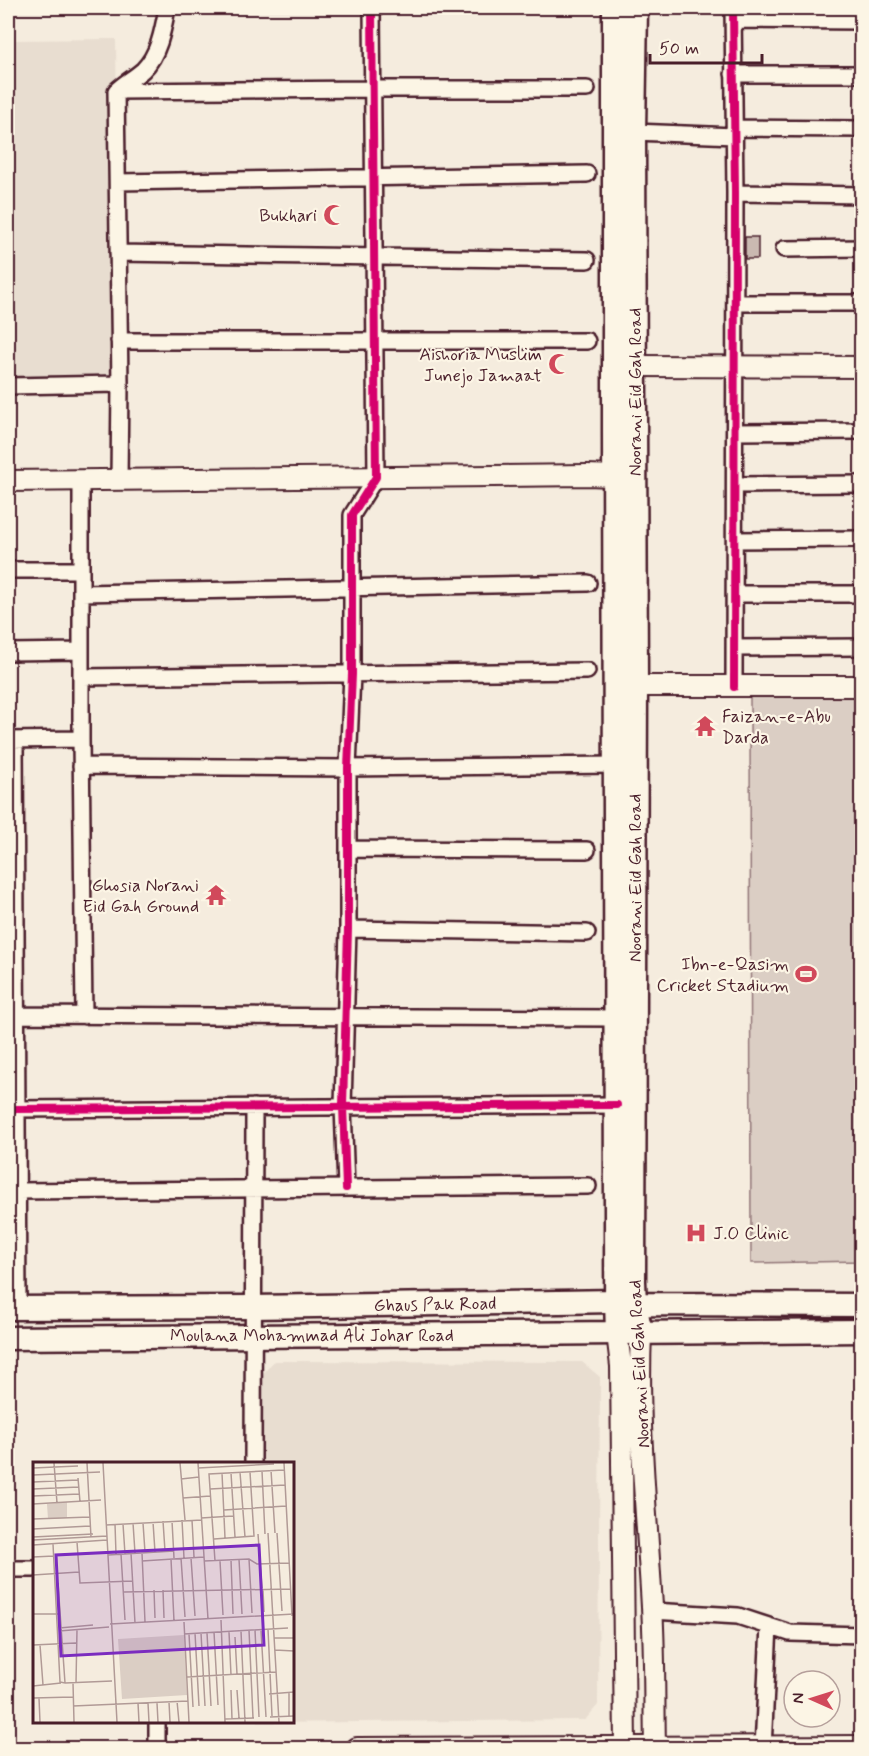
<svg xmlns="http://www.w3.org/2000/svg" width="869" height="1756" font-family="Mynerve,sans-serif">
  <rect width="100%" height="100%" fill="#f5ecde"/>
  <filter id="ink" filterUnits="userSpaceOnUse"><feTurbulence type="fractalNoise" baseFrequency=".0167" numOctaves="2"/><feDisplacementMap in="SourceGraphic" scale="12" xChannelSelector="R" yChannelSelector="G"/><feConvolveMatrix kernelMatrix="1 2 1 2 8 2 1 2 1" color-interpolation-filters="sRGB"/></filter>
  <g filter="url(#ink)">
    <path fill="#e8ddd0" d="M116,39L120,384L8,386V40Z
      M274,1361L582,1362L600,1377L598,1705L585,1720L256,1723L255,1722H292V1464L261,1463V1376Z"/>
    <path fill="#dbcec4" stroke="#927678" stroke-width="1.5" d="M861,686V1261L751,1263L750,687Z"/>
    <path fill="#cab9b1" stroke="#4a1f2b" stroke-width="1.5" d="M745,237H758V259H745Z"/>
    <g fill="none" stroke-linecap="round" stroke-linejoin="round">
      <defs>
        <path id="minor" d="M733,8L735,193L734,687
          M734,20L862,21
          M733,74H862
          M116,91L373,89H587
          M734,128L862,129
          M634,132L735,136
          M118,182L587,174
          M735,193L862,195
          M784,249L862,248
          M118,253L587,260
          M735,303H862
          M119,341H587
          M8,386L120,384
          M735,432L862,431
          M81,480V739L84,1016
          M119,480L120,384L116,91C124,83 134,78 143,70C159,54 163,30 167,8
          M735,485L862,484
          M735,540L862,539
          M8,570H81
          M81,593L588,583
          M735,594H862
          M734,648L862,647
          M8,652L81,651
          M81,677L587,671
          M8,740L81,739
          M15,740L18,1308
          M81,766L348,768L617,765
          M348,849L587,850
          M348,929L587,933
          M16,1015L617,1018
          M16,1109L617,1105
          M346,1188L343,1106L348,929V768L352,674V515L376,477L372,8
          M17,1191L588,1186
          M253,1464L254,1107
          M8,1569H34
          M652,1611L738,1616L790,1633L862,1635
          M157,1722V1748
          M763,1748L769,1626"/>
        <path id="tertiary" d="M634,366L862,367
          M8,481L587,475L614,476
          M636,686H862
          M617,1333L621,1366L625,1748
          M641,1333C637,1424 647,1516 652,1607C655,1654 654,1701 655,1748
          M357,1748L862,1746"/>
        <path id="secondary" d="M614,8C614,148 613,289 614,430C615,721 618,1011 616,1301L617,1333
          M636,8L634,132L636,686L634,1281L635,1304L641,1333
          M8,1308L253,1307L616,1301L635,1304L862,1305
          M8,1338L862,1331"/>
      </defs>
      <use href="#minor" stroke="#4a1f2b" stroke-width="20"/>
      <use href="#tertiary" stroke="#4a1f2b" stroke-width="24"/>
      <use href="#secondary" stroke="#4a1f2b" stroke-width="27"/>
      <use href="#minor" stroke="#fcf5e5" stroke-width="15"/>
      <use href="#tertiary" stroke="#fcf5e5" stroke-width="20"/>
      <use href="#secondary" stroke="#fcf5e5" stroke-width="22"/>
      <defs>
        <path id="cycleway" d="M733,8L735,193L734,687
          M16,1109L617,1105
          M346,1188L343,1106L348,929V768L352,674V515L376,477L372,8"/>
      </defs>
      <use href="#cycleway" stroke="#fcf5e5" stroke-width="11"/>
      <use href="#cycleway" stroke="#d6006c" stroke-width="8"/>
    </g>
  </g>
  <defs>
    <symbol id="mosque-bare" viewBox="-9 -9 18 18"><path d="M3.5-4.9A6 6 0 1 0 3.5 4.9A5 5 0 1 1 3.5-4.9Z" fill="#d1495b" stroke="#fcf5e5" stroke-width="2.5" paint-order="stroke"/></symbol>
    <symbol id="temple-bare" viewBox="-9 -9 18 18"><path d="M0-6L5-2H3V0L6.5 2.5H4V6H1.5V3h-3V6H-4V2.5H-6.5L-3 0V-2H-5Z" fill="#d1495b" stroke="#fcf5e5" stroke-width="2.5" paint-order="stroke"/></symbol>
    <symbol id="stadium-bare" viewBox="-9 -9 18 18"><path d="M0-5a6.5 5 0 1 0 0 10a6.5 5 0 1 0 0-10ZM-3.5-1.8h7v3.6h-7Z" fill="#d1495b" stroke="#fcf5e5" stroke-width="2.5" paint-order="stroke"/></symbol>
    <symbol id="hospital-bare" viewBox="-9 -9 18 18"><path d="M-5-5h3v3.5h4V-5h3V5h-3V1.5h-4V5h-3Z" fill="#d1495b" stroke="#fcf5e5" stroke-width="2.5" paint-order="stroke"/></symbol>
  </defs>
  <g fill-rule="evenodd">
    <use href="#mosque-bare" x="319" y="200" width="30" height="30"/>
    <use href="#mosque-bare" x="544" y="349" width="30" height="30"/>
    <use href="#temple-bare" x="690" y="711" width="30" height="30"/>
    <use href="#temple-bare" x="201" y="880" width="30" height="30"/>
    <use href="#stadium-bare" x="791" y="959" width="30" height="30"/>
    <use href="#hospital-bare" x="681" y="1218" width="30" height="30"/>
  </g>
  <g text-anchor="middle" stroke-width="4.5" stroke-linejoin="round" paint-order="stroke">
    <g font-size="18" fill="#4a1f2b" stroke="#fcf5e5" text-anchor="end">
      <text x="317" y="221">Bukhari</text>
      <text x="542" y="360">Aishoria Muslim<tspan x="542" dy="21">Junejo Jamaat</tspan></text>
      <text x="722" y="722" text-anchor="start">Faizan-e-Abu<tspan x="722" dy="21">Darda</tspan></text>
      <text x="199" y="891">Ghosia Norani<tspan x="199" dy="21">Eid Gah Ground</tspan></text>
      <text x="789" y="970">Ibn-e-Qasim<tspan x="789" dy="21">Cricket Stadium</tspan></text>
      <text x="713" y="1239" text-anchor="start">J.O Clinic</text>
    </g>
    <g font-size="18" fill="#4a1f2b" stroke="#fcf5e5">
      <text transform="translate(635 392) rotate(-90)" y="6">Noorani Eid Gah Road</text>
      <text transform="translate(635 878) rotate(-90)" y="6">Noorani Eid Gah Road</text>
      <text transform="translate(435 1304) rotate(-1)" y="6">Ghaus Pak Road</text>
      <text x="312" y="1341">Moulana Mohammad Ali Johar Road</text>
      <text transform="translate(639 1364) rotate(-93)" y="6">Noorani Eid Gah Road</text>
    </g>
  </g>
  <g transform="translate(33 1462)">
    <rect width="261" height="261" fill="#f5ecde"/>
    <path d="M34,40V56L15,57L14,42ZM151,173L154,233L89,237L85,177Z" fill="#dbcec4"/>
    <path fill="none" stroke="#b19a96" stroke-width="1.5" d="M21,1L24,41M54,1L58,75M70,1L84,260M147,1L152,58M165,1L175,157M251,1L259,154M0,6L45,4M165,6L241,2M238,8L242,71M229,9L232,72M207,10L212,75M189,11L192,76M198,11L202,75M0,13L67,10M45,16L47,40M148,17L166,15M0,20L45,18M0,27L46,25M177,27L252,23M0,34L46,32M150,36L177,34M0,42L68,38M191,48L253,44M168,56L200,54M0,57L57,55M149,58L151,96M159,58L161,95M130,59L132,89M139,59L141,96M120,60L122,90M100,61L102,91M110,61L112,90M82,62L83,92M90,62L92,92M73,63L169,58M0,67L57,64M235,71L246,260M244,71L249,149M225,72L229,126M0,75L60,72M181,77L221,74L217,10M0,78L74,74M44,80L47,121L100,119M20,82L27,220L32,221M0,83L74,78M98,91L102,161M109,91L112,160M88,92L92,158M75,93L141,89M0,95L21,94M148,96L152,155M158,96L162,154M138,97L141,159M206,97L209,152M216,97L219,151M198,98L200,152M109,99L171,95M171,99L216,97L224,102L256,101M182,99L176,12L251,8M187,99L190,153M0,113L46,110M25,121L32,221M121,128L122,156M130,128L131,156M230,128L231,150M91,130L257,127M0,152H26M188,158L192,260M151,160L156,260M77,162L261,152M26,166L60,163M235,167L239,254M216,168L220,256M222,168L226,255M228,168L233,255M26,169L76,165M208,169L212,260M181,170L185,243M196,170L198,213M162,171L166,244M168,171L172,244M174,171L178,244M151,172L255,166M156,172L160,245M202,175L204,212M241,176H261M0,183L43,181M7,183L10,223M242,188L261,189M154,215L243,210M32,221L79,219M40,221L41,260M43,221L44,168M0,224L28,221M198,228L199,257M204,228L206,256M256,231V254M236,232L261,230M0,236L40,235M6,236L7,260M144,239L146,260M136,240L137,260M105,241L106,260M115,241L116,260M124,241L125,260M40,244L155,239M237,255L261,254M192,257L221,256"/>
    <path fill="#7b2cbf" fill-opacity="0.15" stroke="#7b2cbf" stroke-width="3" d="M226,83L231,183L28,194L23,93Z"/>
    <rect width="261" height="261" fill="none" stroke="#4a1f2b" stroke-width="3"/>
  </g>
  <rect width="869" height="1756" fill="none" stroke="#fcf5e5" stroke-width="30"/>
  <rect x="15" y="15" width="839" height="1726" fill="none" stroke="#4a1f2b" stroke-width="2" filter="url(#ink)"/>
  <g transform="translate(812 1699) rotate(273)"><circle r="28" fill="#fcf5e5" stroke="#b59f9b" stroke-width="1.5"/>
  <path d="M0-4.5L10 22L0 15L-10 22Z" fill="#d1495b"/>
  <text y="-9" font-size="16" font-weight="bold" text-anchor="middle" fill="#4a1f2b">N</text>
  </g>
  <path d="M650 54v9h112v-9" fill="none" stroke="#4a1f2b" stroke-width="3"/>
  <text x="659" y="54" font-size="18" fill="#4a1f2b" stroke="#fcf5e5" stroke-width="4.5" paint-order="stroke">50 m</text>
</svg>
